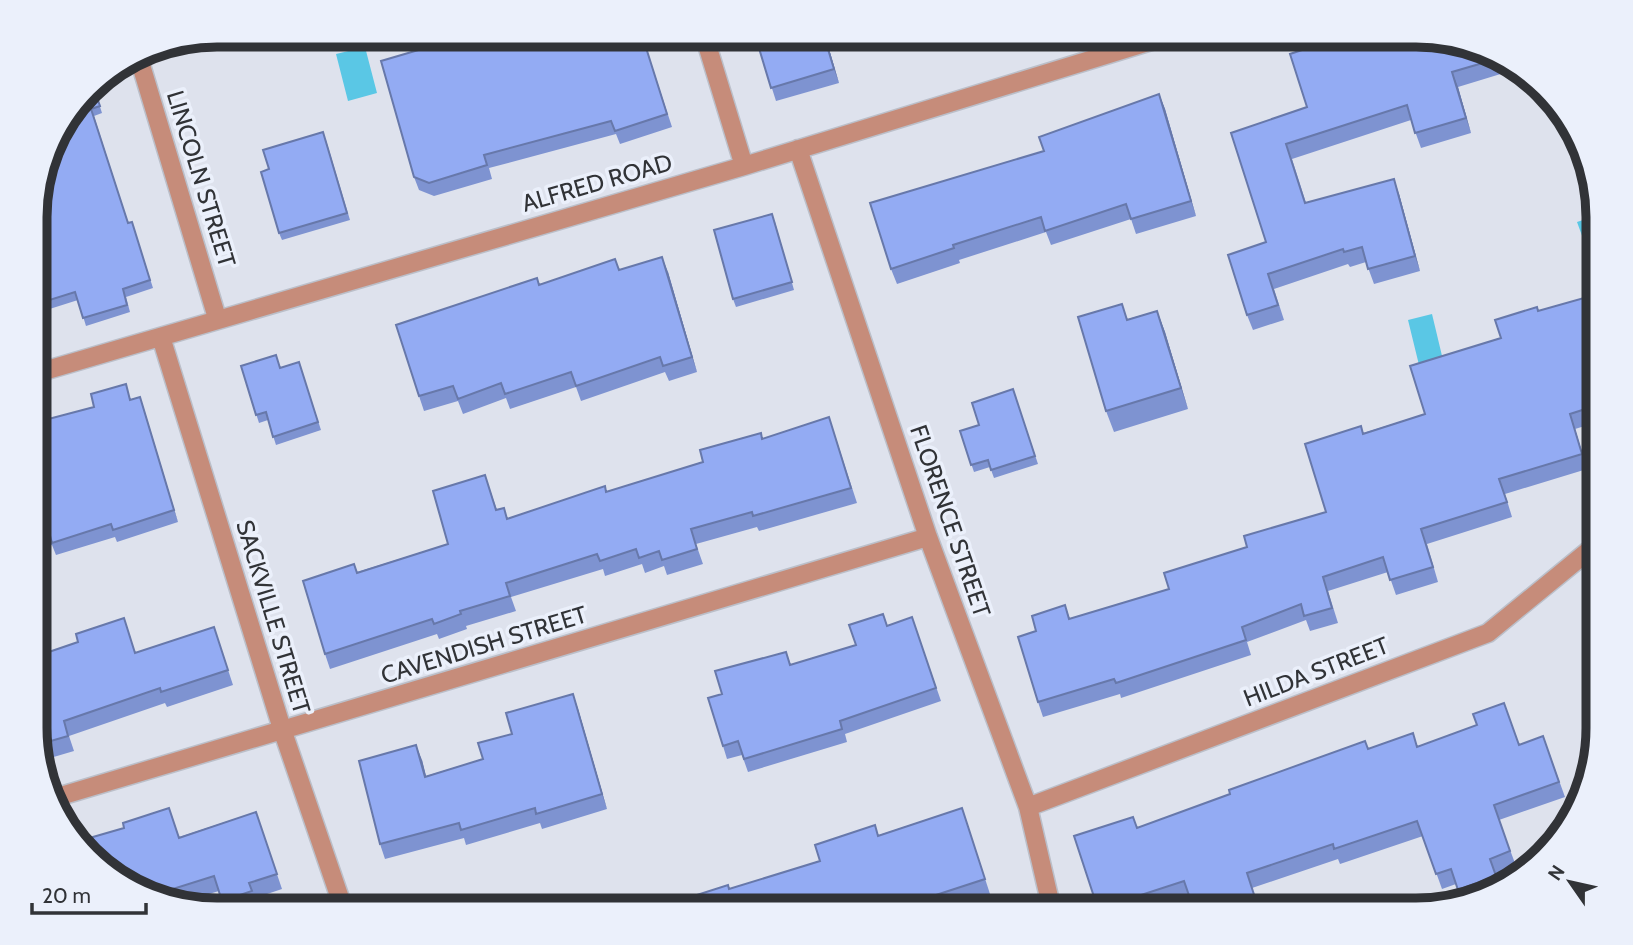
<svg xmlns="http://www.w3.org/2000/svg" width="1633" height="945" font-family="Cabin,sans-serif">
  <rect width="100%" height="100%" fill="#dee2ed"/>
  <path fill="#5ac7e5" d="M365,47L377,93L348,101L336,54Z
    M1598,215V270L1595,271L1577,222Z
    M1432,314L1443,360L1419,365L1408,320Z"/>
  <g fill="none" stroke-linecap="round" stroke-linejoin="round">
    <defs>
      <path id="minor" d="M704,35L744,166
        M138,55L217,318
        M798,149L928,537L1028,807L1052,910
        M161,337L283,732L344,910
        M37,373L744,166L1171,35
        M54,798L928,537
        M1028,807L1488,633L1598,543"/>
    </defs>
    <use href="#minor" stroke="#bbbfc9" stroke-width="21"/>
    <use href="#minor" stroke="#c68c7a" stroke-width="18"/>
  </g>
  <path fill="#7e93d1" d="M511,35H642L672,127L620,144L616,134L489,168L492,179L434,196L419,190L414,177L470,46Z
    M755,35H877L829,49L839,83L776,101Z
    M888,35H906L890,40Z
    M1416,35L1507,60L1517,69L1458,87L1471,133L1421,148L1411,120L1292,159L1306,203L1399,194L1420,271L1374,284L1366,262L1350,267L1348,264L1274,289L1284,320L1253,330L1247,315L1266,242L1231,133L1307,107L1350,43Z
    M93,85L102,113L94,116L128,223L132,222L153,288L126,297L130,312L86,326L78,300L37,313V271L45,268Z
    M1159,94L1165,109L1196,216L1136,234L1131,219L1051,245L1046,232L959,260L960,263L897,284L891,269L1044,151Z
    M326,140L350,220L282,240L279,233L269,169Z
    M775,222L794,290L736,307L733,299Z
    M619,270L668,272L697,372L669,381L665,372L581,401L576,387L510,409L506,398L463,414L458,401L424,411L419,396L539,284Z
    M1598,294V422L1575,429L1587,469L1505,494L1512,517L1427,544L1438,582L1396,595L1388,572L1328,591L1338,623L1310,631L1306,620L1247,642L1251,655L1121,698L1120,694L1043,717L1038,702L1036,631L1065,605L1070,619L1169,589L1247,547L1326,512L1363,433L1425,414L1501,338L1539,311Z
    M1157,311L1165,332L1188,409L1114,432L1106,411L1128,319Z
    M299,362L321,430L276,445L268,420L259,423L241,366L280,368Z
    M1013,389L1038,464L994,478L990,467L974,472L960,431L979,425Z
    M140,397L178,522L117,542L115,537L56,555L52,545L37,550V422Z
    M829,417L857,503L759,531L757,527L696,544L703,564L667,575L664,566L645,573L642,564L605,576L603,569L511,597L516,611L466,626L467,629L439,639L437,634L330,669L325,654L357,572L448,544L485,475L497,510L508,518L607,492L703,462L763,439Z
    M912,617L941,701L845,734L847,742L748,772L742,755L727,759L723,746L722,694L786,652L791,665L856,645L887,626Z
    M124,618L135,653L214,627L233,685L167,707L165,703L69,736L74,751L40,761L37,751V656L78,642Z
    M573,694L578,709L607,809L542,829L540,823L466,845L464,838L385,859L380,844L422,760L426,776L483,759L512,734Z
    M1543,736L1565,797L1499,820L1516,866L1495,874L1500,887L1462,899L1456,884L1442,889L1423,836L1340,864L1338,859L1252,888L1189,896L1147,910H1098L1074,836L1137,828L1368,749L1418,746L1519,745Z
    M962,808L990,894L942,910H650L729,889L820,861L879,835Z
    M256,812L282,889L255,898L257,906L245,910H226L219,891L185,901L126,885L179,837Z"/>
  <path fill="#6778aa" d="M824,36L829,49L839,83L834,69Z
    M1452,72L1458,87L1471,133L1466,118Z
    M1159,94L1165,109L1196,216L1191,201Z
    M1394,179L1399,194L1420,271L1415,256Z
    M662,257L668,272L697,372L692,357Z
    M1157,311L1165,332L1188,409L1181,388Z
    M140,397L144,409L178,522L174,510Z
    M1570,414L1575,429L1587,469L1582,454Z
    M573,694L578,709L607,809L602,794Z
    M416,745L422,760L430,792L425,777Z"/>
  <path fill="#93abf3" stroke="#6778aa" stroke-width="2" d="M511,35H642L667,114L615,131L611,121L484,155L487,165L429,183L414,177L381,61L466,36L469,46Z
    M755,35H827L824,36L834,69L771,88Z
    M1347,35L1350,43L1375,35H1416L1500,58L1452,72L1466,118L1415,133L1407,105L1286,144L1305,203L1394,179L1415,256L1368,269L1362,247L1344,252L1343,249L1268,274L1278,305L1247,315L1228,255L1266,242L1231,133L1307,107L1290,54Z
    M93,86L100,106L91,109L128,223L132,222L150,280L123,289L127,305L83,318L75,292L37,304V271L45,268L37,243V194L54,136Z
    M1159,94L1191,201L1131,219L1126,204L1045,231L1041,217L953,245L954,248L891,269L870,203L1044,151L1039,137Z
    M323,132L347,213L279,233L261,172L269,169L263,150Z
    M772,214L792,282L733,299L714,230Z
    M662,257L692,357L663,366L660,357L576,386L571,372L505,394L501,383L458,399L453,386L419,396L396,325L537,278L539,285L615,259L619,270Z
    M1598,294V405L1570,414L1582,454L1499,479L1507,502L1421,529L1433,567L1390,580L1383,557L1323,577L1332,608L1304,616L1301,604L1242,627L1246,640L1116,683L1114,679L1038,702L1018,637L1036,631L1032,616L1065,605L1069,619L1169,589L1164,573L1247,547L1244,536L1326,512L1305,444L1361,426L1363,434L1425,414L1410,366L1501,338L1495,320L1537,307L1538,311Z
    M1122,304L1127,320L1157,311L1181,388L1106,411L1078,317Z
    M276,355L280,368L299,362L318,422L273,437L266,412L256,415L241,366Z
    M126,384L130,400L140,397L174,510L113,530L111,524L52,543L49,532L37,536V422L94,407L91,394Z
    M1013,389L1035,456L991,470L988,460L971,465L960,431L979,425L972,403Z
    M829,417L851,488L753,516L752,512L691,529L697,549L662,560L659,551L639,558L636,549L600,561L597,554L506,583L510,596L460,611L461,614L434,624L432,619L325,654L303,581L354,564L357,573L448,544L433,491L485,475L496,510L504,508L507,519L605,486L606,492L703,462L700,450L761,433L762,439Z
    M883,614L887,626L912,617L936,688L840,721L842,729L744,759L738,741L723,746L708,698L722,694L715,671L786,652L790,665L856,645L849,625Z
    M124,618L135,653L214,627L228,670L161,692L160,688L64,721L68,736L37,745V656L78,642L76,634Z
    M573,694L602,794L536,814L535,808L461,830L459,823L380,844L359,761L416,745L425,777L483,759L478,743L512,734L506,713Z
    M1598,700V711L1594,701Z
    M1504,703L1519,745L1543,736L1559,782L1494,805L1510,851L1490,859L1496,876L1458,890L1451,869L1436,874L1417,821L1334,849L1333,844L1247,873L1259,910H1194L1184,881L1098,909L1074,836L1133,817L1137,828L1230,794L1229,790L1365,741L1368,749L1413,733L1417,747L1477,725L1473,714Z
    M169,808L179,838L256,812L277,874L249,883L252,891L222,901L214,876L157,894L126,885L79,841L124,828L123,823Z
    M962,808L985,879L890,910H650L728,885L729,889L820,861L815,845L875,825L878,836Z
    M641,899L644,910H605Z"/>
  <g text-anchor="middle" stroke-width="7" stroke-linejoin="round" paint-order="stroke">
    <g font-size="24" fill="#313337" stroke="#ebf0fb">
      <text transform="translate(201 179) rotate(73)" y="8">LINCOLN STREET</text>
      <text transform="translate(597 183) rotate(-16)" y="8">ALFRED ROAD</text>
      <text transform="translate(950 521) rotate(71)" y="8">FLORENCE STREET</text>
      <text transform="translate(273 617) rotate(73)" y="8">SACKVILLE STREET</text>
      <text transform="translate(484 645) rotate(-17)" y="8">CAVENDISH STREET</text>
      <text transform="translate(1316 672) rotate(-21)" y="8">HILDA STREET</text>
    </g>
  </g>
  <path d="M0 0H1633V945H0ZM217 47H1416A170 170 0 0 1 1586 217V728A170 170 0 0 1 1416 898H217A170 170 0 0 1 47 728V217A170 170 0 0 1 217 47Z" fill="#ebf0fb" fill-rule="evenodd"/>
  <path fill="none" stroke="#313337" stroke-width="9" d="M217 47H1416A170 170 0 0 1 1586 217V728A170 170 0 0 1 1416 898H217A170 170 0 0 1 47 728V217A170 170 0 0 1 217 47Z"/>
  <g transform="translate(1570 882) rotate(304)" stroke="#ebf0fb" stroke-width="5" paint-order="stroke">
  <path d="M0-5L12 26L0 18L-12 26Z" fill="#313337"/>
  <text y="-10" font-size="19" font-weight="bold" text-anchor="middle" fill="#313337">N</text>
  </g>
  <path d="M32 903v10h114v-10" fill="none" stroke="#313337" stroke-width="3.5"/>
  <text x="42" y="903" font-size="21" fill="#313337" stroke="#ebf0fb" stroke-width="5" paint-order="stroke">20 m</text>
</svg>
